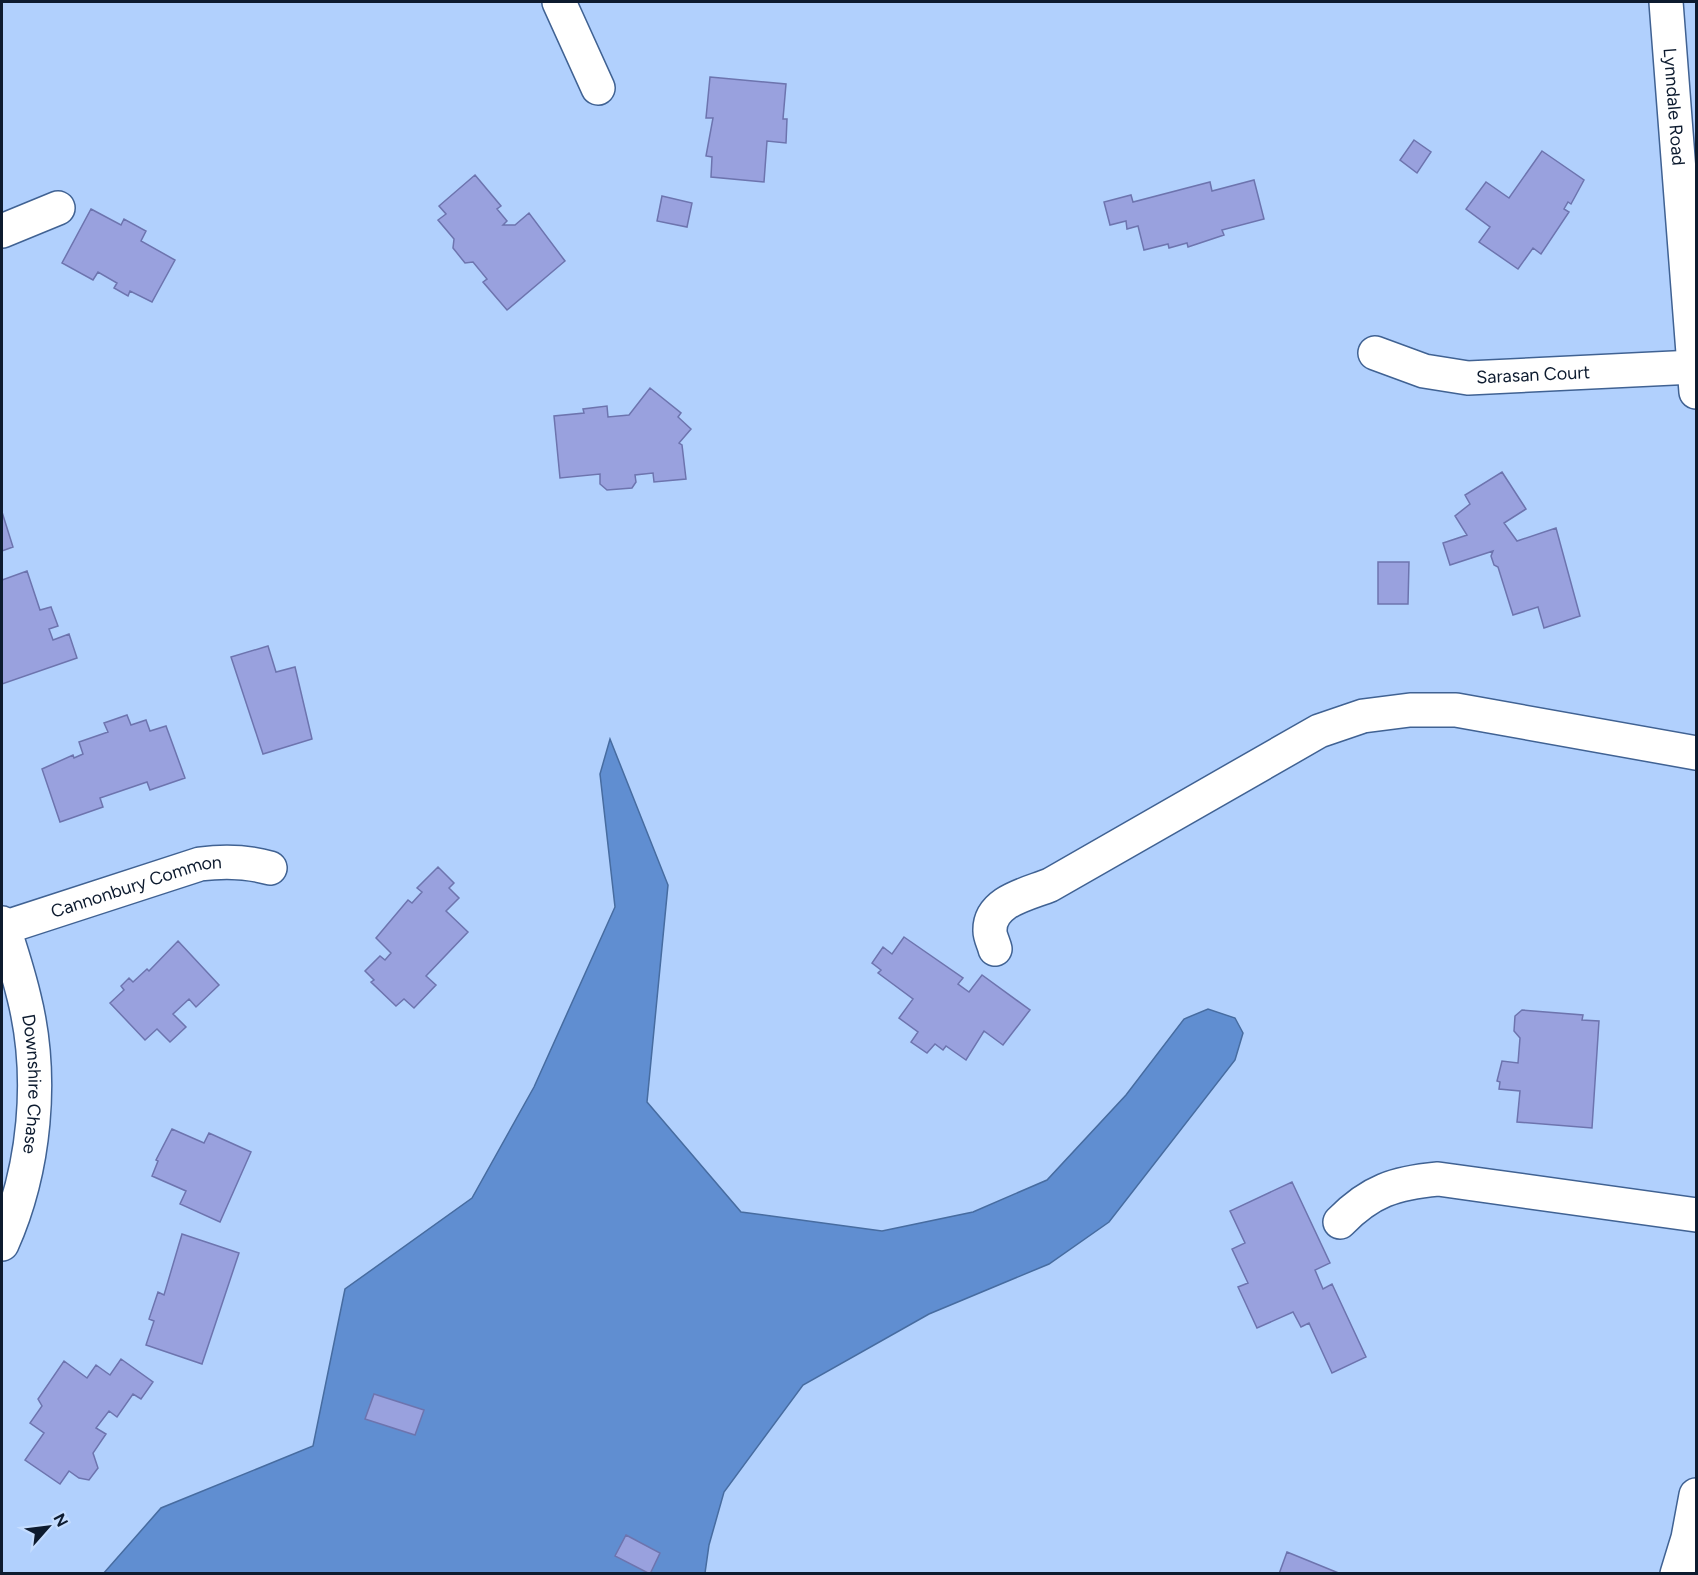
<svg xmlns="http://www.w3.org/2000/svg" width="1698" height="1575" font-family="Figtree,sans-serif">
  <rect width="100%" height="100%" fill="#b1d0fd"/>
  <path fill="#608ed1" stroke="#476ca0" stroke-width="1.5" d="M610,739L668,885L647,1102L741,1212L882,1231L973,1212L1047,1180L1126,1095L1184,1019L1208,1009L1235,1018L1243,1033L1235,1060L1109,1222L1049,1264L929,1314L803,1385L724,1492L709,1545L705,1573L103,1574L161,1508L313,1446L345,1289L472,1198L534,1087L615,907L600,774Z"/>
  <path fill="#99a1de" stroke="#6d74ae" stroke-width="1.5" d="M710,77L786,84L783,119H787L786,143L767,141L764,182L711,177L712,157L706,156L713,118H706Z
    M1414,140L1431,152L1417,173L1400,160Z
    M1542,151L1584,180L1571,204L1568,202L1564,209L1569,212L1541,254L1533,248L1518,269L1479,242L1490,227L1466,209L1486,182L1509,198Z
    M475,175L501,206L497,209L507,221L503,225H515L529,213L565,261L507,310L483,282L487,279L473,262L465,263L453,248L454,239L438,220L446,214L439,206Z
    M1254,180L1264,219L1222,230L1224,235L1188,247L1187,243L1169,248L1168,244L1144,250L1138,226L1127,229L1126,221L1110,225L1104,202L1131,195L1133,202L1210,182L1212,191Z
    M662,196L692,203L687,227L657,221Z
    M91,209L121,225L124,219L146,231L141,241L175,260L152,302L130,291L128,296L114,288L117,283L98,272L93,280L62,263Z
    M650,388L681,413L678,417L691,429L679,443L682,445L686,479L654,482L653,473L635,475L636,482L632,488L607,490L600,484V474L560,478L554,416L584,413L583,409L607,406L608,417L629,415Z
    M1502,472L1526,509L1504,523L1517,541L1556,528L1580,616L1544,628L1538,607L1513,615L1498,567L1494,565L1491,556L1493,551L1450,565L1443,543L1467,535L1455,516L1470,504L1465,495Z
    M2,512L13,547L2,551Z
    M1378,562H1409L1408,604H1378Z
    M27,571L40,610L51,607L58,626L49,629L53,640L69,634L77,658L2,684V580Z
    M268,646L276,672L295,667L312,739L263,754L231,657Z
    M127,715L131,725L146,720L150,731L166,726L185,778L150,790L147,782L100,798L103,807L60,822L42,769L73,755L74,758L83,754L79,742L108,732L104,723Z
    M438,867L454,883L449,888L459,898L446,911L468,932L426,976L436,985L414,1008L404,999L396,1006L371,982L374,980L365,971L380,956L385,960L391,953L376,938L408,900L412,903L422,892L417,888Z
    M904,937L963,978L958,984L969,992L982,975L1030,1010L1003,1045L984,1031L966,1060L946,1046L943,1050L935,1044L927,1053L911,1042L918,1032L899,1018L913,999L878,973L881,970L872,963L883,947L892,954Z
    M178,941L219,985L196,1007L189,999L173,1014L186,1027L170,1042L157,1029L145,1040L110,1003L124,990L121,986L129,978L133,982L147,969L149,971Z
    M1522,1010L1583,1015L1582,1020L1599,1021L1592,1128L1517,1122L1520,1091L1499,1089L1500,1082L1497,1081L1502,1061L1518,1063L1520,1038L1514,1031L1515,1016Z
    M172,1129L204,1143L209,1133L251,1152L220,1222L180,1204L186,1191L152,1176L158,1161L156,1160Z
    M1292,1182L1330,1263L1315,1270L1323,1289L1332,1284L1366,1357L1332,1373L1309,1323L1301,1327L1293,1312L1257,1328L1238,1287L1248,1283L1232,1249L1245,1243L1230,1211Z
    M182,1234L239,1253L202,1364L146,1345L154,1321L149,1319L158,1292L164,1295Z
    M121,1359L153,1382L141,1399L133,1394L117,1417L109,1411L96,1428L106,1434L93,1453L98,1468L89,1480L79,1478L69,1471L60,1484L25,1460L44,1433L30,1423L42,1406L38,1399L64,1361L87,1378L96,1365L110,1375Z
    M374,1394L424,1410L415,1435L365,1419Z
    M626,1535L660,1553L650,1574L615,1556Z
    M1287,1552L1341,1574H1279Z"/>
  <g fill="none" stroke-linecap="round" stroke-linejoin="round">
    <defs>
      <g id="minor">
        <path d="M559,2L598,88"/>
        <path id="s1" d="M1666,2L1696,392"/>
        <path d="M2,231L58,208"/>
        <path id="s2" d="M1375,353L1424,371L1468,378L1694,367"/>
        <path id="s3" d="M2,923C10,947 18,972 24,997C44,1077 35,1170 2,1244"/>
        <path id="s4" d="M3,928L200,864C224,861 246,861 270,868"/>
        <path d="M995,949C994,944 990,937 990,931C989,901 1028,894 1050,885L1319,731L1363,716L1410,710H1456L1696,753"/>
        <path d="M1340,1222C1370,1191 1395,1183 1438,1179L1696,1215"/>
        <path d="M1677,1574L1688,1538L1696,1495"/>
      </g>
    </defs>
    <use href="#minor" stroke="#406293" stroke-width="36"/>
    <use href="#minor" stroke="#fff" stroke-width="33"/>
  </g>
  <g text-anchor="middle" stroke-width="4.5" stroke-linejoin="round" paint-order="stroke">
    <g font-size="18" fill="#0d1b2f" stroke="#c5ddff">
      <text dy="6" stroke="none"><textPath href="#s1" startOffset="105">Lynndale Road</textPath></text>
      <text dy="6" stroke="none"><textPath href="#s2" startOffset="162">Sarasan Court</textPath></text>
      <text dy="6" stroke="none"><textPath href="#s4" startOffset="140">Cannonbury Common</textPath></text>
      <text dy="6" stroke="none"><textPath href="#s3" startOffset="165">Downshire Chase</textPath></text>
    </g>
  </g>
  <rect width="1698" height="1575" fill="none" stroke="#0d1b2f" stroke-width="6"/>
  <g transform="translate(48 1527) rotate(62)" stroke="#c5ddff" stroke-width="4.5" paint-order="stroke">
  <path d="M0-4.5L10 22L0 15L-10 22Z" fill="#0d1b2f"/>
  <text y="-9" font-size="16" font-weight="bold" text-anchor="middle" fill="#0d1b2f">N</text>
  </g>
</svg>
